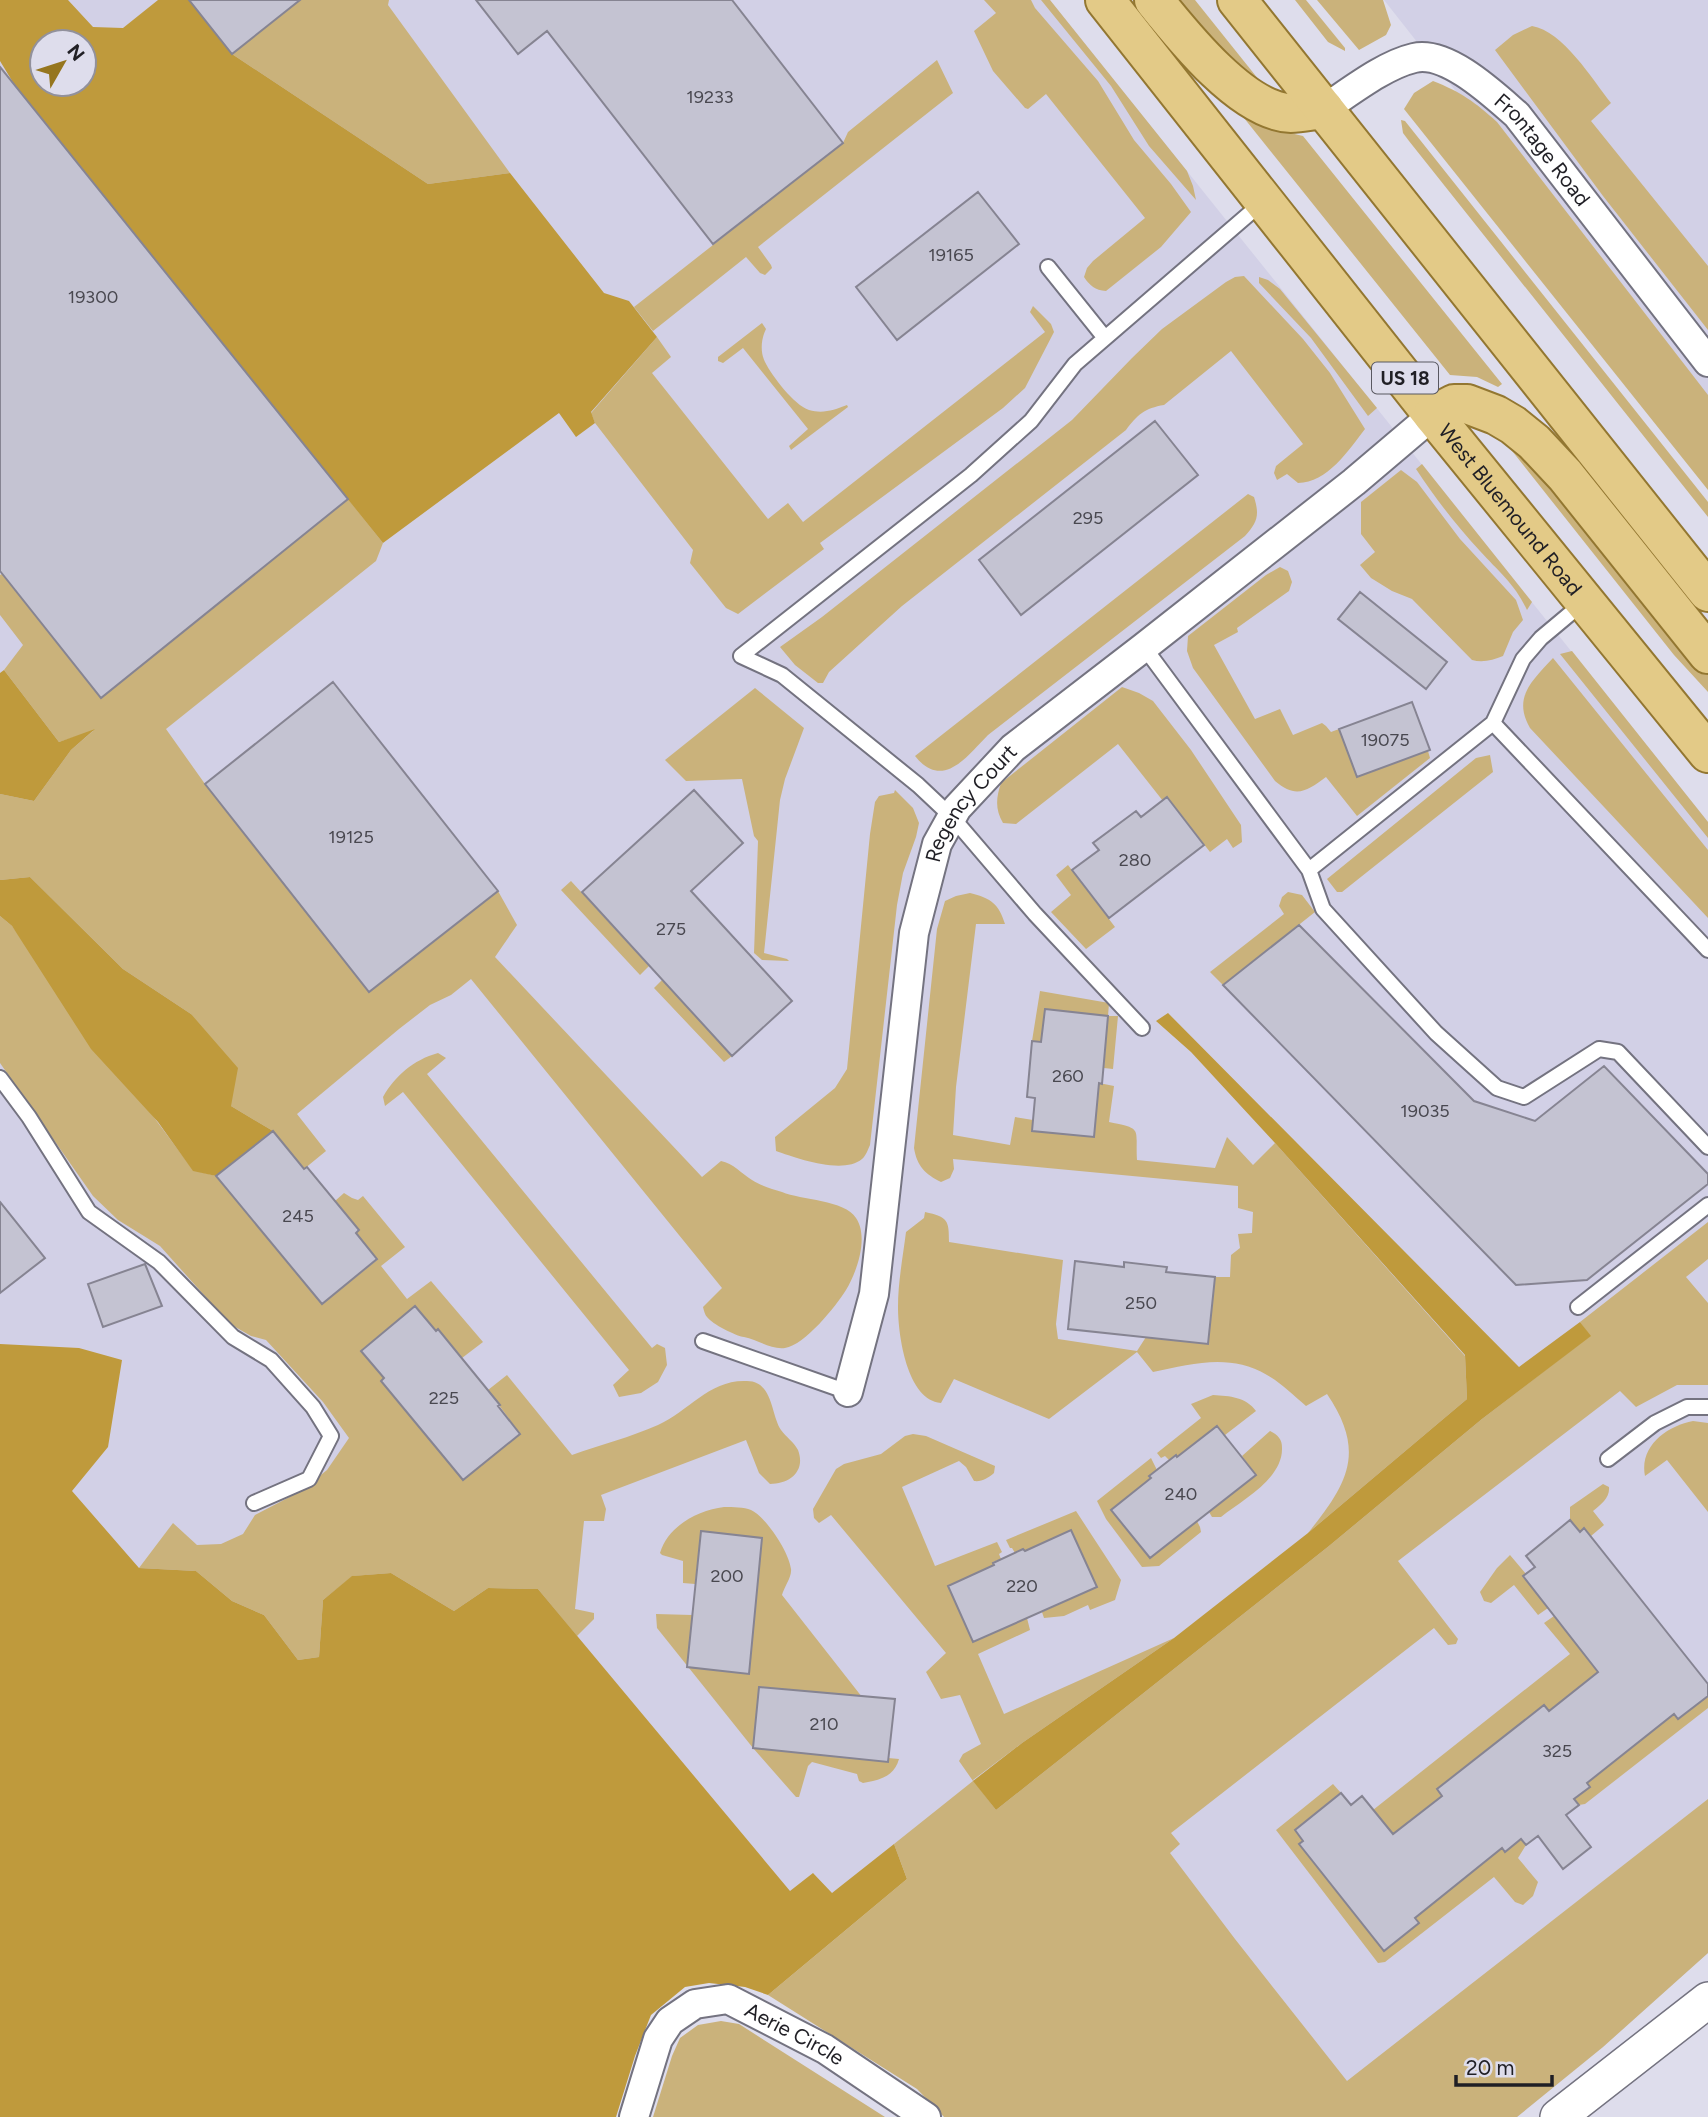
<svg xmlns="http://www.w3.org/2000/svg" width="1708" height="2117" font-family="Figtree,sans-serif">
  <rect width="100%" height="100%" fill="#deddec"/>
  <path fill="#d2d0e6" fill-rule="evenodd" d="M0,0H1050L1708,822V1953L1603,2047L1517,2117H1239L981,1796L796,1943L308,1804L0,1427ZM42,42H84V84H42Z
    M1384,0H1708V411Z"/>
  <path fill="#cab27b" d="M300,0H389L388,5L510,173L428,184L232,54Z
    M984,0H1031L1035,8L1098,81L1134,140L1171,184L1191,212L1161,247L1106,291C1095,290 1090,286 1084,277L1087,268L1093,261L1145,218L1046,94L1028,109L1025,108L993,71L974,31L996,13Z
    M1041,0H1050L1187,171L1193,186L1196,200L1149,146L1111,86Z
    M1173,0H1195L1259,80L1255,83Z
    M1295,0H1306L1345,48V51L1328,42Z
    M1317,0H1383L1391,25L1386,35L1359,50Z
    M1532,26C1563,31 1592,79 1611,103L1591,121L1708,266V330L1603,196L1495,50L1513,35Z
    M937,60L953,93L758,247L771,265L772,268L765,275L760,273L746,257L653,331L634,307L843,143L848,132Z
    M1433,81C1461,92 1475,102 1497,122L1708,395V490L1404,109L1414,93Z
    M1247,115L1269,128L1303,136L1502,384L1498,387L1477,377L1450,375L1244,118Z
    M1401,120L1405,121L1708,502V517L1409,141L1403,133Z
    M1244,276L1303,339L1330,373L1365,429C1349,450 1327,483 1298,483L1287,474L1277,480L1274,473L1276,466L1303,444L1231,351L1164,405C1145,408 1137,415 1126,430L902,606L829,672L823,683H818L795,665L780,647L822,617L1072,420L1132,358L1162,329L1226,282L1235,277Z
    M1259,277L1268,280L1280,289L1377,408L1368,416L1311,338L1259,283Z
    M1033,306L1051,324L1054,332L1025,388L1003,408L820,543L824,549L738,614L726,608L690,563L693,550L595,423L591,413L657,337L671,357L652,373L768,519L788,503L803,522L1045,332L1030,312Z
    M762,323L766,329C761,339 760,352 765,362C772,376 794,405 809,410C823,414 834,410 847,405L848,407L791,450L789,446L808,429L743,348L723,363L718,361V357Z
    M1501,429L1708,668V692L1674,655L1497,432Z
    M1422,464L1532,602L1527,610C1515,584 1498,571 1480,551C1456,525 1435,498 1416,469Z
    M1401,470L1417,482L1460,539L1516,600L1523,620L1513,632L1503,656C1493,660 1483,663 1472,660L1412,599L1392,591L1371,578L1360,565L1375,552L1361,534V502Z
    M1248,494L1254,497C1260,516 1257,522 1245,536L988,735C967,756 943,791 915,756Z
    M348,499L383,543L376,561L166,729L205,784L369,992L498,891L517,925L495,957L702,1177L721,1161C733,1163 742,1174 752,1180C761,1186 772,1189 782,1192C801,1200 845,1200 856,1218C869,1237 857,1272 846,1290C836,1306 805,1345 785,1348C772,1350 758,1340 744,1337C736,1336 712,1324 707,1317C705,1315 704,1311 703,1307L722,1288L471,979L451,995L430,1005L399,1029L297,1114L326,1151L304,1169L273,1131L231,1106L191,1014L123,969L30,877L0,880V794L34,801L71,750L93,731L59,742L4,670L23,645L0,615V575L2,574L101,697Z
    M1280,567L1288,571L1292,582L1289,591L1237,628L1238,632L1214,645L1255,719L1280,709L1293,735L1322,723L1326,726L1331,732L1339,729L1358,777L1428,751L1430,758L1357,816L1326,777C1307,791 1296,799 1275,781L1193,668L1187,651L1188,636L1266,575Z
    M1572,651L1708,822V838L1560,654Z
    M1553,658L1708,850V918L1530,728C1512,697 1533,680 1553,658Z
    M1122,687L1139,693L1153,701L1191,750L1241,825L1242,842L1233,848L1227,839L1210,852L1168,798L1163,801L1118,744L1016,824L1003,823C995,809 996,798 1001,783Z
    M755,688L804,728L785,779L780,800L764,953L787,959L789,961L762,960L754,953L758,841L754,836L742,779L686,781L665,760Z
    M1490,755L1493,772L1342,892H1337L1327,879L1476,758Z
    M895,790L913,808L919,823L916,837L903,873L897,905L870,1145C868,1149 866,1156 862,1159C843,1175 796,1158 776,1151L775,1137L835,1088L847,1069L870,834L875,802L879,796L894,793Z
    M1068,865L1115,927L1086,949L1051,912L1071,895L1056,875Z
    M571,881L649,966L640,975L561,890Z
    M1288,892L1302,895L1315,912L1223,985L1210,972L1284,914L1279,906L1282,897Z
    M970,893C991,898 999,904 1005,924H976L956,1087L953,1135L1010,1145L1015,1117L1033,1120L1032,1131L1094,1137L1099,1083L1114,1086L1109,1122C1144,1129 1135,1128 1137,1160L1215,1168L1227,1137L1253,1165L1275,1143L1465,1356L1467,1399L1308,1533C1347,1484 1367,1453 1327,1394L1306,1406C1293,1395 1281,1383 1267,1375C1229,1353 1193,1364 1153,1372L1137,1352L1049,1419L954,1379L941,1403C907,1400 898,1335 898,1307C898,1282 903,1256 906,1232L924,1218L925,1212C948,1217 949,1220 949,1242L1063,1260L1056,1324L1058,1339L1137,1351L1146,1337L1215,1277H1230L1231,1255L1240,1248L1238,1234L1252,1233L1253,1212L1238,1208V1186L953,1159L954,1169L950,1178L941,1182C925,1174 917,1166 914,1148L937,929L945,901L956,896Z
    M0,916L12,926L193,1170L216,1176L322,1304L377,1260L356,1233L335,1201L344,1193L352,1198L358,1200L363,1196L405,1247L381,1266L407,1299L431,1281L483,1342L462,1358L439,1330L436,1331L415,1306L361,1351L384,1378L382,1381L463,1480L520,1434L488,1390L507,1375L572,1455C600,1445 631,1437 658,1425C689,1411 710,1379 747,1381C773,1381 771,1415 781,1430C786,1437 794,1442 798,1450C806,1471 790,1484 770,1484L759,1473L746,1440L601,1495L606,1509L604,1521H584L575,1609L594,1613V1619L577,1636L538,1589L488,1588L454,1611L391,1573L353,1576L323,1600L319,1657L298,1660L264,1615L232,1601L196,1571L139,1568L173,1523L197,1545L221,1544L243,1534L255,1515L301,1491L327,1470L349,1438L323,1402L266,1340L251,1336L230,1324L160,1246L118,1220L93,1196L0,1063Z
    M662,980L732,1056L724,1062L654,988Z
    M1040,991L1109,1003L1108,1016H1118L1113,1069L1104,1068L1108,1016L1045,1009L1041,1042L1032,1041Z
    M438,1053L446,1058L427,1074L652,1348L657,1344L665,1348L667,1365L658,1382L641,1393L619,1397L613,1385L629,1370L403,1092L385,1106L383,1097C395,1076 413,1060 438,1053Z
    M1708,1222V1259L1686,1277L1708,1303V1385H1677L1636,1407L1620,1391L1398,1561L1458,1639L1456,1644L1448,1645L1434,1628L1171,1833L1180,1844L1170,1853L1235,1939L1347,2081L1708,1799V1953L1603,2047L1517,2117H944L917,2089L768,1995L907,1879L894,1844L973,1781L959,1761L963,1754L981,1744L960,1695L941,1699L926,1672L946,1653L831,1515L819,1523L814,1518L813,1509L836,1469L844,1464L881,1454L905,1436L913,1434L926,1436L995,1466L994,1473C988,1478 982,1482 974,1481L966,1467L959,1461L902,1487L935,1566L997,1542L1002,1552L999,1554L1001,1559L993,1562L994,1565L948,1586L973,1642L1027,1618L1030,1630L978,1654L1004,1714L1174,1638L1022,1743L973,1780L996,1810L1329,1546L1482,1419L1590,1336L1580,1322Z
    M1213,1395C1230,1396 1246,1397 1256,1411L1225,1435L1217,1426L1177,1457L1175,1455L1169,1460L1165,1456L1161,1458L1157,1453L1201,1418L1191,1404Z
    M1693,1421L1708,1423V1512L1667,1460L1645,1476C1639,1446 1667,1426 1693,1421Z
    M1270,1431C1278,1435 1282,1439 1282,1448C1283,1479 1242,1500 1221,1517H1212L1209,1512L1256,1475L1242,1456Z
    M1151,1458L1157,1470L1149,1476L1151,1478L1112,1510L1150,1558L1197,1521L1200,1527L1201,1532L1159,1566L1142,1567L1106,1519L1097,1501Z
    M1603,1484L1609,1487C1610,1498 1601,1504 1593,1511L1604,1525L1591,1536L1584,1528L1580,1532L1570,1520V1507Z
    M724,1507C733,1507 744,1507 751,1510C766,1517 789,1552 791,1569C792,1577 784,1587 782,1595L862,1697L759,1687L754,1748L888,1762V1758L899,1759C894,1777 879,1780 863,1783L859,1781L857,1774L812,1762L808,1766L799,1797H796L753,1748L657,1628L656,1614L692,1615L688,1667L749,1674L762,1538L701,1531L695,1584L683,1583V1561L662,1555L660,1553C668,1526 698,1510 724,1507Z
    M1076,1511L1121,1580L1115,1600L1090,1610L1088,1605L1064,1616L1044,1618L1042,1612L1097,1587L1072,1531L1025,1551L1023,1549L1015,1553L1012,1548H1010L1006,1540Z
    M1510,1555L1526,1574L1523,1577L1548,1608L1538,1615L1514,1585L1491,1603L1484,1601L1480,1592L1497,1568Z
    M1554,1616L1607,1683L1549,1711L1438,1790L1442,1796L1409,1821L1401,1844L1373,1810L1570,1654L1544,1623Z
    M1708,1696V1708L1585,1804L1579,1805L1574,1799L1590,1787L1587,1783L1674,1714L1679,1719Z
    M1333,1784L1341,1793L1295,1830L1303,1841L1300,1845L1384,1951L1419,1923L1415,1918L1502,1848L1505,1851L1521,1839L1526,1845L1518,1858L1538,1882L1533,1896L1523,1905L1515,1902L1494,1877L1385,1962L1378,1963L1276,1830Z
    M721,2021L739,2024L885,2117H653L672,2056L680,2038L698,2025Z"/>
  <path fill="#bf9a3c" fill-rule="evenodd" d="M0,0H68L93,27L123,28L158,0H189L232,54L428,184L510,173L604,293L629,301L657,337L591,412L595,423L576,437L559,413L383,543L14,84L0,61ZM42,42H84V84H42Z
    M4,670L59,742L95,729L71,750L34,801L0,794V673Z
    M30,877L123,969L191,1014L238,1068L231,1106L273,1131L216,1176L193,1171L158,1122L91,1049L12,926L0,916V880Z
    M1168,1013L1519,1367L1580,1322L1591,1336L1482,1419L1329,1546L996,1810L973,1781L1022,1743L1174,1638L1308,1533L1467,1399L1465,1355L1275,1143L1191,1052L1156,1021Z
    M0,1344L79,1348L122,1360L108,1447L72,1491L139,1568L196,1571L232,1601L264,1615L298,1660L319,1657L323,1600L352,1576L391,1573L454,1611L488,1588L538,1589L790,1891L813,1873L832,1893L894,1844L907,1879L768,1995L745,1987L709,1983L685,1987L651,2015L635,2056L616,2117H0Z"/>
  <path fill="#c4c3d2" stroke="#868492" stroke-width="2" d="M189,0H300L232,54Z
    M476,0H732L843,143L713,244L547,31L518,54Z
    M0,67L348,499L101,698L0,571Z
    M978,192L1019,244L897,340L856,287Z
    M1155,421L1198,475L1021,615L979,560Z
    M1360,592L1447,662L1426,689L1338,619Z
    M333,682L498,891L369,992L205,784Z
    M1412,702L1430,750L1357,777L1339,729Z
    M694,790L743,843L691,891L792,1001L732,1056L582,892Z
    M1167,797L1204,845L1109,918L1072,870L1099,850L1093,843L1136,811L1141,817Z
    M1299,925L1474,1101L1535,1121L1604,1066L1708,1174V1184L1587,1280L1516,1285L1223,985Z
    M1045,1009L1108,1016L1102,1084L1099,1083L1094,1137L1032,1131L1035,1098L1027,1097L1032,1041L1041,1042Z
    M273,1131L304,1169L307,1167L359,1230L356,1233L377,1259L322,1304L216,1176Z
    M0,1202L45,1258L0,1293Z
    M1075,1261L1124,1267V1262L1167,1267L1166,1272L1215,1277L1208,1344L1068,1329Z
    M145,1264L162,1306L103,1327L88,1284Z
    M415,1306L436,1331L438,1329L500,1405L498,1406L520,1434L463,1480L381,1381L384,1378L361,1351Z
    M1217,1426L1256,1475L1150,1558L1111,1510L1151,1478L1149,1476L1176,1455L1177,1457Z
    M1570,1520L1580,1532L1584,1528L1708,1684V1696L1678,1719L1674,1714L1587,1783L1590,1787L1574,1799L1579,1805L1566,1815L1591,1847L1563,1869L1538,1836L1526,1845L1521,1839L1505,1852L1502,1848L1415,1918L1419,1923L1384,1951L1299,1844L1303,1841L1295,1830L1341,1793L1351,1805L1362,1796L1393,1834L1442,1796L1437,1789L1544,1705L1549,1711L1598,1672L1523,1576L1535,1567L1526,1556Z
    M1071,1530L1097,1587L973,1642L948,1586L994,1565L993,1563L1023,1549L1025,1551Z
    M701,1531L762,1538L749,1674L687,1667Z
    M759,1687L895,1699L888,1762L753,1748Z"/>
  <g fill="none" stroke-linecap="round" stroke-linejoin="round">
    <defs>
      <path id="service" d="M1048,267L1105,338
        M1584,602L1541,638L1523,659L1493,723L1708,950
        M1144,647L1309,870L1493,723
        M1309,870L1323,909L1436,1033L1497,1088L1524,1097L1599,1049L1618,1052L1708,1147
        M1142,1028L1035,914L952,817L918,785L782,675L741,656L971,475L1031,421L1075,364L1264,201
        M0,1078L29,1117L89,1212L159,1262L233,1337L271,1360L313,1407L331,1436L309,1479L254,1503
        M1578,1307L1708,1205
        M703,1341L848,1392
        M1608,1459L1655,1423L1687,1407H1708"/>
      <g id="minor">
        <path id="s1" d="M1324,109C1350,92 1384,65 1414,58C1447,50 1494,95 1517,115L1708,362"/>
        <path id="s2" d="M848,1392L874,1294L914,933L937,844L957,808L1013,748L1144,647L1354,482L1433,415"/>
        <path id="s3" d="M634,2117L658,2039L670,2021L695,2004L728,1999L825,2049L926,2117"/>
      </g>
      <path id="tertiary" d="M1558,2117L1708,2000"/>
      <g id="primary">
        <path id="s4" d="M1105,0L1433,415L1708,753"/>
        <path d="M1154,0C1182,35 1243,112 1291,113C1302,113 1313,110 1324,109"/>
        <path d="M1237,0L1708,592"/>
        <path d="M1433,415L1454,404H1467L1496,415L1513,425L1534,442L1565,475L1708,654"/>
      </g>
    </defs>
    <use href="#service" stroke="#747380" stroke-width="18"/>
    <use href="#minor" stroke="#747380" stroke-width="32"/>
    <use href="#tertiary" stroke="#747380" stroke-width="38"/>
    <use href="#primary" stroke="#937731" stroke-width="42"/>
    <use href="#service" stroke="#fff" stroke-width="14"/>
    <use href="#minor" stroke="#fff" stroke-width="28"/>
    <use href="#tertiary" stroke="#fff" stroke-width="35"/>
    <use href="#primary" stroke="#e3ca87" stroke-width="38"/>
  </g>
  <g text-anchor="middle" stroke-width="7" stroke-linejoin="round" paint-order="stroke">
    <g font-size="18" fill="#494850">
      <text x="710" y="103">19233</text>
      <text x="951" y="261">19165</text>
      <text x="93" y="303">19300</text>
      <text x="1088" y="524">295</text>
      <text x="1385" y="746">19075</text>
      <text x="351" y="843">19125</text>
      <text x="1135" y="866">280</text>
      <text x="671" y="935">275</text>
      <text x="1068" y="1082">260</text>
      <text x="1425" y="1117">19035</text>
      <text x="298" y="1222">245</text>
      <text x="1141" y="1309">250</text>
      <text x="444" y="1404">225</text>
      <text x="1181" y="1500">240</text>
      <text x="727" y="1582">200</text>
      <text x="1022" y="1592">220</text>
      <text x="824" y="1730">210</text>
      <text x="1557" y="1757">325</text>
    </g>
    <rect fill="#deddec" stroke="#595861" stroke-width="2" x="1372" y="362.5" width="66" height="31" rx="5"/>
    <g font-size="19" font-weight="bold" fill="#201f25">
      <text x="1405" y="385">US 18</text>
    </g>
    <g font-size="21" fill="#201f25" stroke="#deddec">
      <text dy="7" stroke="none"><textPath href="#s1" startOffset="268">Frontage Road</textPath></text>
      <text dy="7" stroke="none"><textPath href="#s4" startOffset="651">West Bluemound Road</textPath></text>
      <text dy="7" stroke="none"><textPath href="#s2" startOffset="609">Regency Court</textPath></text>
      <text dy="7" stroke="none"><textPath href="#s3" startOffset="242">Aerie Circle</textPath></text>
    </g>
  </g>
  <g transform="translate(63 63) rotate(51)"><circle r="33" fill="#deddec" stroke="#92919c" stroke-width="2"/>
  <path d="M0-5L12 26L0 18L-12 26Z" fill="#96761e"/>
  <text y="-10" font-size="19" font-weight="bold" text-anchor="middle" fill="#201f25">N</text>
  </g>
  <path d="M1456 2075v10h96v-10" fill="none" stroke="#201f25" stroke-width="3.5"/>
  <text x="1466" y="2075" font-size="21" fill="#201f25" stroke="#deddec" stroke-width="5" paint-order="stroke">20 m</text>
</svg>
